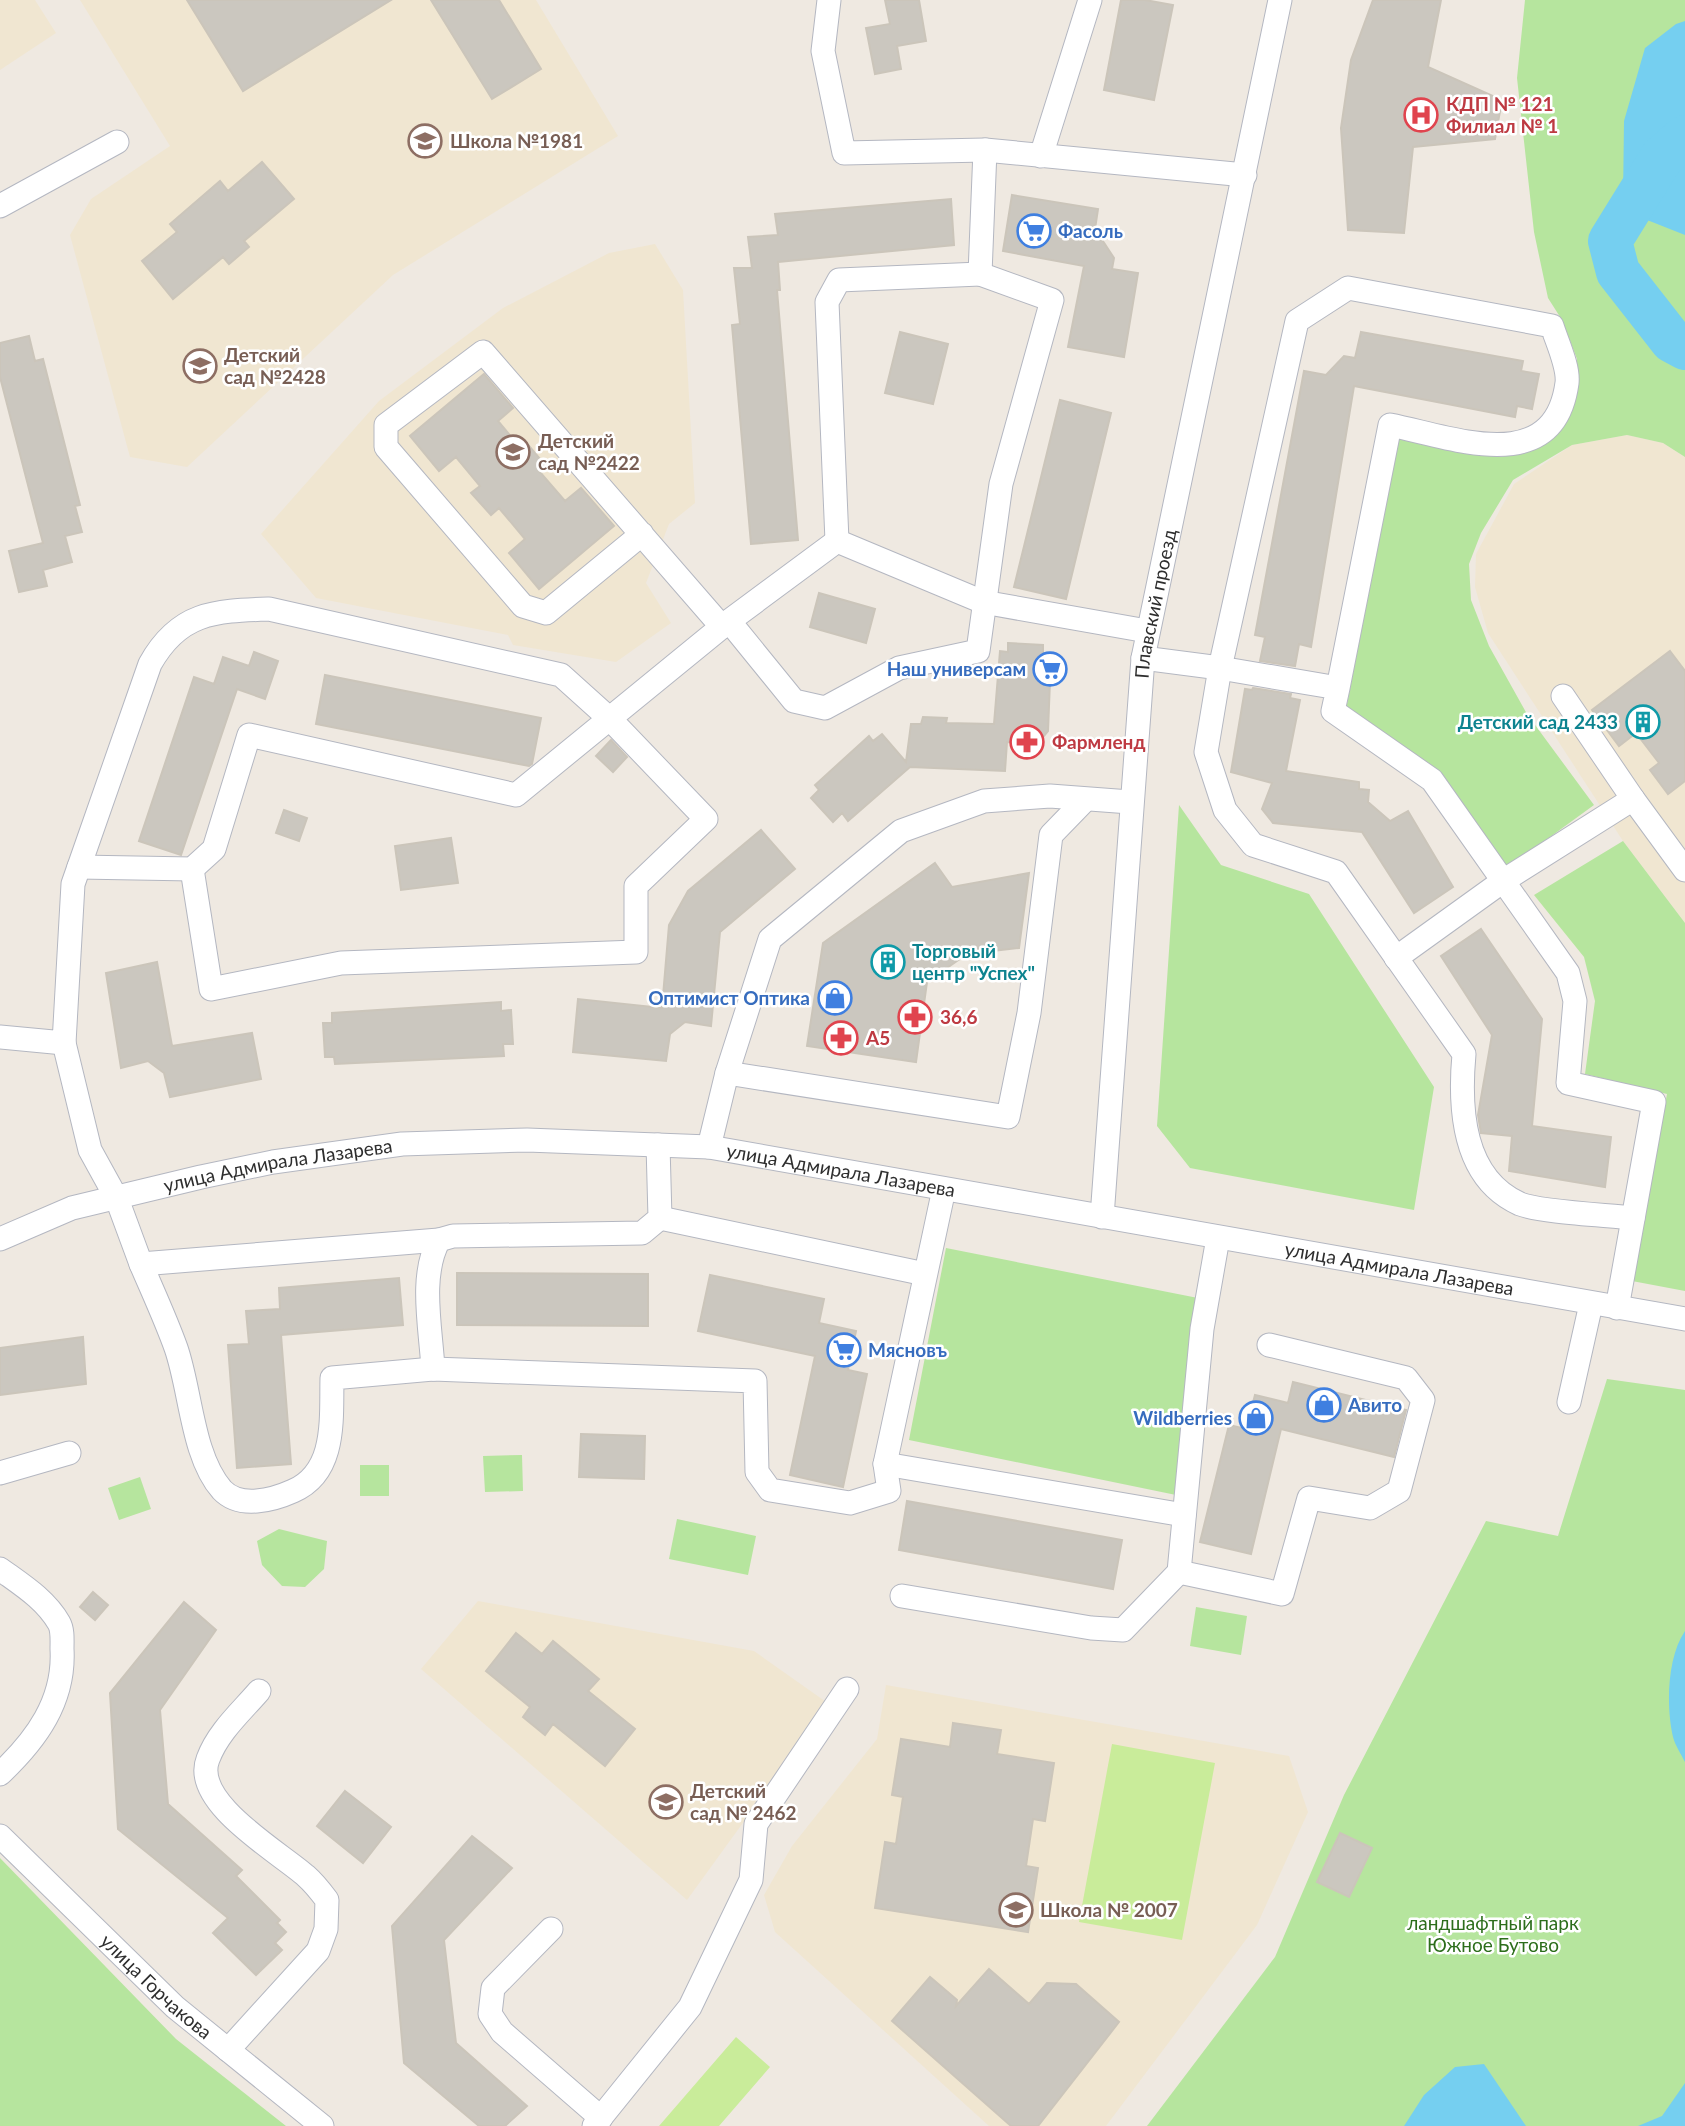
<svg xmlns="http://www.w3.org/2000/svg" width="1685" height="2126" font-family="Lato,sans-serif">
  <rect width="100%" height="100%" fill="#efe9e1"/>
  <path fill="#f0e6d1" d="M0,0H35L56,33L0,70Z
    M80,0H536L618,136L393,275L187,467L130,457L70,235L91,199L170,146Z
    M655,244L683,290L695,503L669,524L646,583L671,623L616,662L513,645L508,635L316,598L261,534L379,401L503,308L609,253Z
    M1627,435L1663,443L1685,457V923L1623,841L1488,633L1475,587L1476,554L1514,484L1572,445Z
    M478,1601L754,1651L829,1704L687,1900L421,1669Z
    M886,1685L1289,1756L1308,1812L1257,1925L1106,2126H989L775,1932L764,1895L792,1846L877,1739Z"/>
  <path fill="#b6e59e" d="M1525,0H1685V457L1663,443L1627,435L1572,445L1513,480L1481,533L1469,564L1471,600L1489,646L1527,714L1594,805L1506,869L1346,709L1400,435L1501,457L1535,447L1562,424L1577,359L1562,320L1548,298L1534,232L1517,78Z
    M1179,805L1221,865L1309,894L1434,1087L1414,1210L1190,1168L1157,1126Z
    M1623,841L1685,923V1291L1632,1281L1667,1094L1585,1074L1595,1001L1584,957L1534,895Z
    M946,1248L1213,1301L1176,1495L909,1440Z
    M1607,1379L1685,1390V2126H1147L1275,1957L1344,1795L1486,1521L1558,1536Z
    M522,1455L523,1491L485,1492L483,1456Z
    M360,1465H389V1496H360Z
    M140,1477L151,1509L119,1520L108,1488Z
    M677,1519L756,1536L748,1575L669,1559Z
    M279,1529L327,1541L324,1569L305,1587L282,1586L262,1565L257,1541Z
    M1196,1607L1247,1616L1241,1655L1190,1646Z
    M0,1858L176,2039L286,2126H0Z"/>
  <path fill="#c9ec9a" d="M1112,1744L1215,1763L1182,1940L1079,1922Z
    M736,2037L770,2067L719,2126H659Z"/>
  <path fill="#75cff0" d="M1685,21V235L1637,216L1623,199L1624,121L1645,48L1676,24Z
    M1685,1631V1762C1681,1754 1675,1745 1673,1737C1666,1707 1667,1657 1685,1631Z
    M1484,2064L1526,2126H1404L1424,2095L1455,2067Z
    M1685,2083V2126H1638L1662,2116Z"/>
  <g fill="none" stroke-linecap="round" stroke-linejoin="round">
    <path stroke="#75cff0" stroke-width="44" d="M1685,137L1662,157L1610,241L1618,272L1672,341L1685,348"/>
  </g>
  <path fill="#cbc7bf" stroke="#cbc5ba" stroke-width="2" d="M187,0H391L243,91Z
    M431,0H499L541,69L492,99Z
    M885,0H919L926,41L897,46L901,69L875,74L866,28L890,24Z
    M1121,0H1145L1173,5L1154,100L1104,90Z
    M1373,0H1441L1428,67L1502,100L1495,139L1413,147L1404,233L1348,230L1341,128L1351,60Z
    M262,162L294,199L244,241L249,247L229,264L223,257L173,299L142,261L177,232L170,224L220,181L228,191Z
    M1012,195L1098,209L1095,229L1114,258L1112,269L1138,273L1124,357L1068,347L1084,266L1003,251Z
    M951,199L954,245L778,262L780,290H777L798,540L751,544L732,325L740,324L734,268H752L748,237L778,235L775,214Z
    M900,332L948,344L933,404L885,393Z
    M1361,332L1523,361L1521,371L1539,374L1532,409L1517,406L1515,417L1354,386L1311,647L1299,644L1295,666L1260,661L1265,637L1255,635L1304,371L1326,375L1344,356L1355,358Z
    M29,336L35,361L43,359L80,505L75,506L82,532L65,536L72,562L43,570L47,586L19,592L9,551L43,543L0,377V343Z
    M484,374L513,408L498,421L523,451L529,446L546,466L539,471L565,501L581,488L614,526L539,589L509,553L525,539L499,508L491,515L471,493L480,486L456,457L439,471L410,436Z
    M1060,400L1111,413L1066,599L1014,587Z
    M819,593L875,609L866,643L810,627Z
    M1008,643L1043,645V656H1051L1048,731L1038,743L1007,742L1005,771L910,767L848,821L842,813L833,822L811,798L819,790L815,785L869,736L873,741L882,734L906,762L911,724H921L923,717L947,718L946,723L994,724L1000,651L1008,652Z
    M1670,651L1685,671V781L1668,794L1650,770L1659,763L1636,733L1619,746L1592,710Z
    M254,652L278,661L265,699L237,689L181,855L139,841L194,677L214,684L223,657L249,666Z
    M325,675L541,718L532,764L529,766L316,724Z
    M1253,688L1291,694L1290,698L1300,700L1286,771L1359,782V789L1369,790L1368,802L1390,821L1408,811L1453,887L1414,913L1362,832L1273,823L1262,809L1272,783L1231,772L1245,689L1252,690Z
    M611,740L627,757L613,772L596,756Z
    M284,810L307,818L299,841L276,833Z
    M761,830L795,869L720,932L711,1026L685,1022L670,1034L666,1061L573,1052L578,999L662,1008L669,925L688,891Z
    M451,838L458,883L401,890L395,846Z
    M935,863L952,887L1029,873L1019,948L967,954L927,982L916,1062L807,1046L823,943Z
    M1481,929L1542,1019L1532,1126L1611,1137L1605,1187L1509,1171L1512,1136L1481,1133L1478,1115L1492,1035L1441,956Z
    M157,962L172,1046L252,1033L261,1079L170,1097L164,1073L148,1061L121,1068L106,973Z
    M501,1002V1011L511,1010L513,1044H503L504,1056L335,1064L334,1057H325L323,1023H332V1013Z
    M457,1273L648,1274V1326L457,1325Z
    M710,1275L824,1299L819,1323L856,1331L848,1370L867,1374L843,1487L790,1475L815,1356L698,1331Z
    M399,1278L403,1325L281,1335L291,1464L237,1468L228,1345L249,1344L246,1311L280,1309L279,1288Z
    M83,1337L86,1384L0,1395V1348Z
    M1293,1382L1406,1410L1394,1457L1281,1429L1251,1554L1200,1542L1229,1425L1246,1429L1255,1395L1288,1403Z
    M581,1434L645,1436L644,1479L579,1477Z
    M907,1501L1122,1540L1113,1589L899,1550Z
    M93,1592L108,1605L95,1620L80,1607Z
    M184,1602L216,1630L160,1710L168,1804L242,1870L236,1876L280,1920L277,1923L286,1932L275,1943L282,1950L256,1975L213,1933L228,1918L118,1829L110,1693Z
    M516,1633L542,1654L553,1641L599,1679L588,1691L635,1729L605,1766L553,1724L545,1735L523,1717L530,1707L486,1671Z
    M953,1723L1001,1730L997,1754L1054,1763L1045,1821L1033,1819L1026,1866L1038,1868L1028,1932L875,1908L885,1842L896,1844L903,1797L892,1795L901,1739L950,1747Z
    M345,1791L391,1827L363,1863L317,1826Z
    M1340,1833L1372,1848L1349,1897L1317,1882Z
    M472,1836L512,1868L444,1940L456,2043L527,2106L505,2126H479L404,2063L392,1926Z
    M989,1969L1029,2004L1047,1983L1076,1984L1119,2022L1038,2126H1011L892,2021L930,1977L957,2000L956,2006Z"/>
  <g fill="none" stroke-linecap="round" stroke-linejoin="round">
    <defs>
      <g id="minor">
        <path d="M829,0L823,51L844,153L985,150L1245,175"/>
        <path d="M1041,156L1090,0"/>
        <path d="M0,206L117,142"/>
        <path d="M642,534L546,613L523,606L386,447V425L483,352L722,627"/>
        <path d="M837,541L827,302L839,280L980,274L985,150"/>
        <path d="M837,541L983,602L1147,631"/>
        <path d="M729,621L794,701L825,708L899,668L978,651L1001,484L1052,300L980,274"/>
        <path d="M1143,658L1220,668L1206,752L1225,810L1253,845L1336,872L1464,1054C1459,1108 1462,1178 1520,1204C1540,1212 1607,1215 1633,1218"/>
        <path d="M1338,688L1220,668L1297,321L1348,288L1552,326C1557,342 1569,367 1567,383C1554,479 1452,437 1390,425L1338,688L1333,711L1432,780L1568,973L1575,1001L1568,1083L1654,1102L1617,1308"/>
        <path d="M1633,799L1685,870"/>
        <path d="M79,867L192,869L214,849L249,735L516,795L729,621L837,541"/>
        <path d="M1396,958L1503,881L1633,799L1563,696"/>
        <path d="M0,1037L64,1043L73,884L150,664C179,612 214,611 269,609L561,675L611,720L706,819L636,886V952L341,963L211,989L192,869"/>
        <path d="M64,1043L90,1150L117,1199L141,1264"/>
        <path d="M727,1073L770,939L901,831L984,801L1050,796L1130,802"/>
        <path d="M709,1147L727,1073L1008,1117L1029,1013L1051,835L1085,800"/>
        <path id="s1" d="M1102,1217L1143,658L1280,0"/>
        <path d="M660,1218L925,1274"/>
        <path id="s2" d="M0,1239L72,1208L201,1177L273,1162L402,1144L527,1140L709,1147L1685,1319"/>
        <path d="M439,1240L141,1264C153,1292 166,1320 176,1348C191,1391 192,1456 222,1490C240,1509 273,1500 293,1491C337,1472 331,1418 332,1378L433,1369L755,1381L757,1472L770,1490L850,1503L889,1491L885,1464L944,1189"/>
        <path d="M433,1369C431,1329 419,1276 439,1240L453,1236L642,1233L660,1218L658,1145"/>
        <path d="M1569,1402L1591,1304"/>
        <path d="M885,1464L1184,1515"/>
        <path d="M0,1473L69,1453"/>
        <path d="M0,1569C22,1585 45,1599 59,1623C63,1630 62,1641 62,1649C65,1701 36,1740 0,1774"/>
        <path d="M1179,1572L1282,1594L1309,1498L1370,1508L1399,1491L1423,1400L1406,1378L1269,1345"/>
        <path d="M902,1596L1091,1628L1123,1630L1179,1572L1202,1329L1218,1238"/>
        <path id="s3" d="M0,1836L175,2007L322,2126"/>
        <path d="M551,1929L493,1988L490,2014L502,2032L601,2118"/>
        <path d="M228,2050L318,1951L326,1929L327,1900C321,1892 314,1883 306,1876C279,1852 191,1802 208,1759C218,1732 241,1712 259,1691"/>
        <path d="M594,2126L690,2007L751,1880L756,1824L847,1689"/>
      </g>
    </defs>
    <use href="#minor" stroke="#b4b7c1" stroke-width="25"/>
    <use href="#minor" stroke="#fff" stroke-width="23"/>
  </g>
  <defs>
    <symbol id="hospital-ring" viewBox="-11 -11 22 22"><circle r="9.5" fill="#fff" stroke="#e0444e" stroke-width="1.5"/><path d="M-5-5h3v3.5h4V-5h3V5h-3V1.5h-4V5h-3Z" fill="#e0444e"/></symbol>
    <symbol id="school-ring" viewBox="-11 -11 22 22"><circle r="9.5" fill="#fff" stroke="#8d6e63" stroke-width="1.5"/><path d="M0-5L7-2L0 1L-7-2ZM-4 1L0 2.5L4 1V4Q0 6-4 4Z" fill="#8d6e63"/></symbol>
    <symbol id="supermarket-ring" viewBox="-11 -11 22 22"><circle r="9.5" fill="#fff" stroke="#3f7fe0" stroke-width="1.5"/><path d="M-6-5.5h2.5l.6 2H6L4.5 2H-2.5L-4.4-4H-6ZM-1.5 3.2a1.3 1.3 0 1 0 .1 0ZM3 3.2a1.3 1.3 0 1 0 .1 0Z" fill="#3f7fe0"/></symbol>
    <symbol id="building-ring" viewBox="-11 -11 22 22"><circle r="9.5" fill="#fff" stroke="#0f9aa8" stroke-width="1.5"/><path d="M-4-6H4V6H1V3H-1V6H-4ZM-2.5-4.3h1.7v1.8h-1.7ZM.8-4.3h1.7v1.8H.8ZM-2.5-1h1.7V.8h-1.7ZM.8-1h1.7V.8H.8Z" fill="#0f9aa8"/></symbol>
    <symbol id="pharmacy-ring" viewBox="-11 -11 22 22"><circle r="9.5" fill="#fff" stroke="#e0444e" stroke-width="1.5"/><path d="M-2-6h4v4h4v4h-4v4h-4v-4h-4v-4h4Z" fill="#e0444e"/></symbol>
    <symbol id="shop-ring" viewBox="-11 -11 22 22"><circle r="9.5" fill="#fff" stroke="#3f7fe0" stroke-width="1.5"/><path d="M-5-2.5h2.3a2.7 3.5 0 0 1 5.4 0H5L5.5 6h-11ZM-1.5-2.5h3a1.5 2.3 0 0 0-3 0Z" fill="#3f7fe0"/></symbol>
  </defs>
  <g fill-rule="evenodd">
    <use href="#hospital-ring" x="1402" y="96" width="38" height="38"/>
    <use href="#school-ring" x="406" y="122" width="38" height="38"/>
    <use href="#supermarket-ring" x="1015" y="212" width="38" height="38"/>
    <use href="#school-ring" x="181" y="347" width="38" height="38"/>
    <use href="#school-ring" x="494" y="433" width="38" height="38"/>
    <use href="#supermarket-ring" x="1031" y="650" width="38" height="38"/>
    <use href="#building-ring" x="1624" y="703" width="38" height="38"/>
    <use href="#pharmacy-ring" x="1008" y="723" width="38" height="38"/>
    <use href="#building-ring" x="869" y="943" width="38" height="38"/>
    <use href="#shop-ring" x="816" y="979" width="38" height="38"/>
    <use href="#pharmacy-ring" x="896" y="998" width="38" height="38"/>
    <use href="#pharmacy-ring" x="822" y="1019" width="38" height="38"/>
    <use href="#supermarket-ring" x="825" y="1331" width="38" height="38"/>
    <use href="#shop-ring" x="1305" y="1386" width="38" height="38"/>
    <use href="#shop-ring" x="1237" y="1399" width="38" height="38"/>
    <use href="#school-ring" x="647" y="1783" width="38" height="38"/>
    <use href="#school-ring" x="997" y="1891" width="38" height="38"/>
  </g>
  <g text-anchor="middle" stroke-width="5" stroke-linejoin="round" paint-order="stroke">
    <g font-size="19" font-weight="bold" fill="#be3a42" stroke="#fff" text-anchor="start">
      <text x="1446" y="111">КДП № 121<tspan x="1446" dy="22">Филиал № 1</tspan></text>
      <text x="1052" y="749">Фармленд</text>
      <text x="940" y="1024">36,6</text>
      <text x="866" y="1045">А5</text>
    </g>
    <g font-size="19" font-weight="bold" fill="#785e54" stroke="#fff" text-anchor="start">
      <text x="450" y="148">Школа №1981</text>
      <text x="224" y="362">Детский<tspan x="224" dy="22">сад №2428</tspan></text>
      <text x="538" y="448">Детский<tspan x="538" dy="22">сад №2422</tspan></text>
      <text x="690" y="1798">Детский<tspan x="690" dy="22">сад № 2462</tspan></text>
      <text x="1040" y="1917">Школа № 2007</text>
    </g>
    <g font-size="19" font-weight="bold" fill="#366cbe" stroke="#fff" text-anchor="start">
      <text x="1058" y="238">Фасоль</text>
      <text x="1026" y="676" text-anchor="end">Наш универсам</text>
      <text x="810" y="1005" text-anchor="end">Оптимист Оптика</text>
      <text x="868" y="1357">Мясновъ</text>
      <text x="1348" y="1412">Авито</text>
      <text x="1232" y="1425" text-anchor="end">Wildberries</text>
    </g>
    <g font-size="19" fill="#2e2e2e" stroke="#fff">
      <text dy="7" stroke="none"><textPath href="#s1" startOffset="616">Плавский проезд</textPath></text>
      <text dy="7" stroke="none"><textPath href="#s2" startOffset="289">улица Адмирала Лазарева</textPath></text>
      <text dy="7" stroke="none"><textPath href="#s2" startOffset="856">улица Адмирала Лазарева</textPath></text>
      <text dy="7" stroke="none"><textPath href="#s2" startOffset="1423">улица Адмирала Лазарева</textPath></text>
      <text dy="7" stroke="none"><textPath href="#s3" startOffset="217">улица Горчакова</textPath></text>
    </g>
    <g font-size="19" font-weight="bold" fill="#0d838f" stroke="#fff" text-anchor="end">
      <text x="1618" y="729">Детский сад 2433</text>
      <text x="912" y="958" text-anchor="start">Торговый<tspan x="912" dy="22">центр "Успех"</tspan></text>
    </g>
    <g font-size="19" fill="#2c6e1b" stroke="#fff">
      <text x="1493" y="1930">ландшафтный парк<tspan x="1493" dy="22">Южное Бутово</tspan></text>
    </g>
  </g>
</svg>
